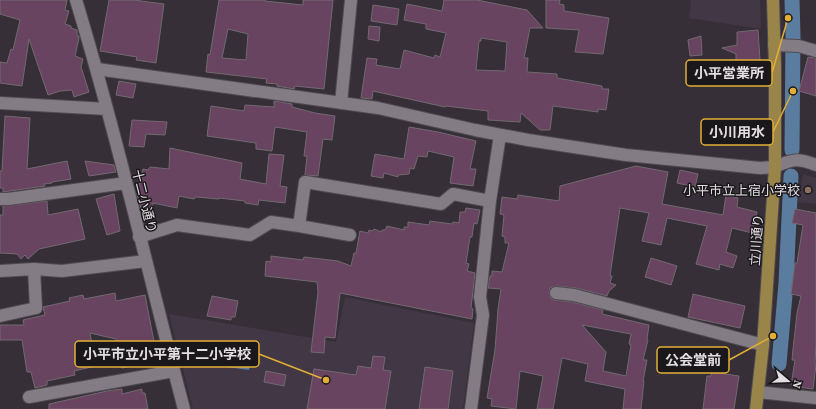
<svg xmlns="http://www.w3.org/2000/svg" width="816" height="409" font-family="'Source Serif 4','Noto Sans JP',serif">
  <rect width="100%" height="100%" fill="#362f37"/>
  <path fill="#423744" d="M691,0H760L761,29L689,18Z
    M803,174L816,178V204L798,202Z
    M345,297L474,323L463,409H193L169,314L336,342Z"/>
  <path fill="#5a7c9e" d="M201,341L253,348L249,370L198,363Z"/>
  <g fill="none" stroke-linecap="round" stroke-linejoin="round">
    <path stroke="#5a7c9e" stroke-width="15" d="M792,0L793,36L792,150
      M779,364L786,283L791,176"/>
  </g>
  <path fill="#684461" stroke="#726970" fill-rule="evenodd" d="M0,0H67L65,10L69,11L65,24L71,26V28L77,30V36H79V38L75,56L83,59L81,67L89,92L74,97L72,90L60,91L48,95L29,39L22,86L0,83V62L7,63L11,49L13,50L20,20L0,14Z
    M109,0H134L164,4L156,63L136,60L137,57L100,51Z
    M219,0H265V1L303,5V0H333L324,89L295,86L294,89L277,86V84L266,83L267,79L206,72L208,54L210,55ZM228,29L248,34L246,60L222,58Z
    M444,0H477L527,10L543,28H530L524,58H528L527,72L557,74V78L602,86V89H609L606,110L598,109V112L553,106L550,130H540L521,113L520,122L488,120V111L446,106L445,107L373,91L372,99L361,98L367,58L377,59L376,65L400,69L404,50L434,58L435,55L440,57L446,33L426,29V24L404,20L407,4L442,11ZM481,38L507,42L505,71L476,70L479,41H481Z
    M546,0H560L559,4L564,5V11L609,18L603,54L575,52L579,30L546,28Z
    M373,5L399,9L397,25L371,21Z
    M369,26L380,27L379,41L368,39Z
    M758,30L760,60L736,62V54L722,48L737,45V32Z
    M701,36L702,55L690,56L688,40Z
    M808,57L816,58V96L799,91Z
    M119,81L136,84L133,98L116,95Z
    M274,101L292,104V107L315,113L335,116L332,140L323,139L318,176L305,175L307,156H304L307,132L275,127L272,151L256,149V143L207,136L211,106L244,111L245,105L274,107Z
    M5,116L30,118L27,169L67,161L71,179L52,182V183L44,184L45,186L3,192V188H0V171H2Z
    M132,120L167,122L165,135L146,134L144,147L129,146Z
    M409,127L438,132L476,141L470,169H476L473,186L450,183L454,157L428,151L427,157L418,156L414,169L410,168L409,174L398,175V177L384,173L383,178L371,176L375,154L404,159Z
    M170,148L242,163L240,179L266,184L269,154L284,155L280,186L287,187L285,203L259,200L258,205L245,203V201L219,198V199L196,197L194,199L179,196L177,208L153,203L152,211L141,208L137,194L143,169L148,170L150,167L169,169Z
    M85,161L114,165L116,172L89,176Z
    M636,166L668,172L662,204L723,215L726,195L738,198L737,207L757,212L752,233L732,228L726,252L737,256L733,268L720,264L719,270L696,264L707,226L667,218L661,245L642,241L649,213L620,208L610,276H612L610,283L616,285L609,291L607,296L576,288L557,286L550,288L549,293L551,299L555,300L573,302L603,310L602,314L649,325L647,339L648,340L643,360H647L643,381H644L641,409H623L625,389L585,381L588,364L562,358L553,409H537L543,376L520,371L516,409L491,406L492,399L487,398L495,350L498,309L501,289L488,288L490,276H492V271L502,272L509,243H505V237L502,236L504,215L500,214L502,197L517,199L518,195L559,201L560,186ZM582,325L631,334L629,344L631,345L626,376L603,371L606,352Z
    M680,170L698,174L695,187L677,183Z
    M114,194L120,231L107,235L96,199Z
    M47,201L48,215L78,209L85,239L39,249L28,259L25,255L21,259L17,254L0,253V215H3V206Z
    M466,208L480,210L477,224L474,223L472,237H470L466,263L469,264L467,271L475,273L471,308L473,309L472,319L340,293L335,338L325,337L324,353L311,352L318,292L317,282L265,276L266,261L271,262V256L303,260L304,257L338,261L351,266L354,253H356L360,231L368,233L369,230L372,231L374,229L382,232V230H385L387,226L404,230V227H408V222L429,225L430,221L452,224L453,222L459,223L460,212H465Z
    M795,209L816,213V340L815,365H816L813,389L791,386L795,360H792L793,349L797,313L801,296L791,294L795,263H797L803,225L792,223Z
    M651,258L677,266L671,285L645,277Z
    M115,293L116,301L145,295L158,362L143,365V364L122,368L116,339L90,333L96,366L74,371L75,375L47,381V385L35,388L31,372H27L22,340H0V325H24L23,320L45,315L43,307L70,301L69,298L83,295L84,299Z
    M693,294L745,306L740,328L688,317Z
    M212,296L238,301L235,317H231V320L207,316Z
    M373,356L385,357L383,370L391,371L385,409H307L314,369L356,375L358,366L371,368Z
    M425,367L453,371L448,409H419Z
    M266,371L286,375L284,386L264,382Z
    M712,372L739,376L734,409H703L707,376H711Z
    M122,389V394L142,389V393H145L148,409H49V404L107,391Z"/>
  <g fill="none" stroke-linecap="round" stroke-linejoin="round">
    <defs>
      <path id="street" d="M76,0C117,135 148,273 184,409
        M774,45L799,46L816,51
        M97,69L378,108L475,130L528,140L626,155L760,168L775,167
        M0,103L107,109
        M341,103L351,0
        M0,199H8L126,183
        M299,226L350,235
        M139,237L177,225L250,235L271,222L299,226L305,182L441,204L453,194L490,201
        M0,271L34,269L62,271L146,261
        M556,293L574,295L763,345
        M0,316L36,308L34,269
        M758,392L816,398
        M29,397L174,371
        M471,409L483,315L480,297L490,201L500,135"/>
      <path id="secondary" d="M775,167C792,159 798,158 816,165"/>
      <path id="primary" d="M756,409L763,345L775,167V67L773,0"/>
    </defs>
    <use href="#street" stroke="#504b51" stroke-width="14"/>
    <use href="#secondary" stroke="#504b51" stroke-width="14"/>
    <use href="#primary" stroke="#504b51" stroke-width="14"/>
    <use href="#street" stroke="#837c85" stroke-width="12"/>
    <use href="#secondary" stroke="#837c85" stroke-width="12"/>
    <use href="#primary" stroke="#99854a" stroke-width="12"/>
  </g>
  <circle fill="#8d6e63" stroke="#1b181c" stroke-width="1.5" cx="808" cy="190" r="4"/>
  <g text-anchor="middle" stroke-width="3" stroke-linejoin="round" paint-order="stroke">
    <g font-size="13" fill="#e2dee2" stroke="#1b181c" text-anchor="end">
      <text x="800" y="195">小平市立上宿小学校</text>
    </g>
    <g font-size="13" fill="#e2dee2" stroke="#1b181c">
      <text transform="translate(145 201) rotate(76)" y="5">十二小通り</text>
      <text transform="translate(756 240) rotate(-86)" y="5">立川通り</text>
    </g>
  </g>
  <path fill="none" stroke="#e3ae35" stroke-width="1.5" d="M788 18L772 73M793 91L773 132M326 380L259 354M773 336L729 360"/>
  <g fill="#e3ae35" stroke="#1b181c" stroke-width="1.5">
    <circle cx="788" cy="18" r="4"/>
    <circle cx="793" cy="91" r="4"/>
    <circle cx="326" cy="380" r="4"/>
    <circle cx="773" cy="336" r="4"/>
  </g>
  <g fill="#1b181c" stroke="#e3ae35" stroke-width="1.5">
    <rect x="686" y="60" width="86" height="26" rx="4"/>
    <rect x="701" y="119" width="72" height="26" rx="4"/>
    <rect x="75" y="341" width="184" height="26" rx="4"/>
    <rect x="657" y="347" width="72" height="26" rx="4"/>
  </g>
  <g font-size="14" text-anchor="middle" font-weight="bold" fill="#e2dee2">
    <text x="729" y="78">小平営業所</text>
    <text x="737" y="137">小川用水</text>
    <text x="167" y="359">小平市立小平第十二小学校</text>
    <text x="693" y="365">公会堂前</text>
  </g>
  <g transform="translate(788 381) rotate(109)" stroke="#1b181c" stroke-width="3" paint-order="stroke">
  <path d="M0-3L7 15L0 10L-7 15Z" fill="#e2dee2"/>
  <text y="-6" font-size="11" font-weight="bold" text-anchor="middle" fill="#e2dee2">N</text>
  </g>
</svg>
